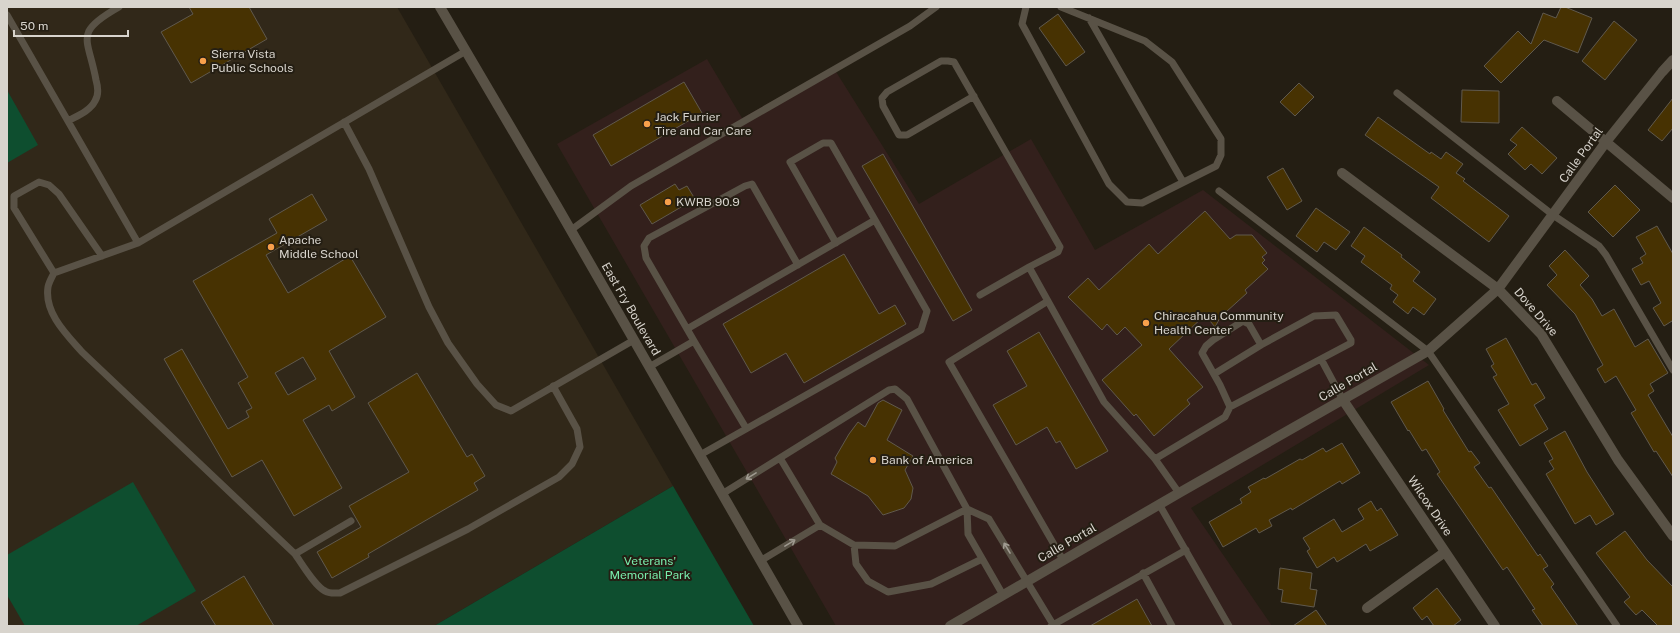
<svg xmlns="http://www.w3.org/2000/svg" width="1680" height="633" font-family="'Public Sans',sans-serif">
  <rect width="100%" height="100%" fill="#241e13"/>
  <path fill="#33201c" d="M707,59L742,118L833,67L919,204L1031,139L1095,250L1203,190L1429,365L1191,508L1272,626H836L557,144Z"/>
  <path fill="#312819" d="M7,7H397L673,486L434,626H7Z"/>
  <path fill="#0e4e2f" d="M7,90L38,145L7,163Z
    M133,482L196,591L136,626H25L7,595V555Z
    M673,486L754,626H434Z"/>
  <path fill="#473202" stroke="#60594d" fill-rule="evenodd" d="M189,7H249L267,39L191,83L161,32L193,14Z
    M1561,7H1565L1592,18L1578,53L1544,40L1501,83L1484,66L1518,31L1531,44L1543,13L1556,18Z
    M1058,14L1085,52L1066,66L1039,28Z
    M1614,21L1637,40L1605,80L1582,61Z
    M684,82L702,113L611,166L593,135Z
    M1299,83L1314,97L1295,116L1280,102Z
    M1462,90L1499,91V123L1461,122Z
    M1673,98V128L1662,141L1648,130Z
    M1378,117L1430,154L1431,152L1441,159L1446,152L1463,164L1456,173L1465,179L1463,181L1509,216L1489,242L1431,198L1439,187L1365,135Z
    M1522,127L1557,158L1542,174L1531,164L1525,170L1508,154L1517,145L1510,140Z
    M883,154L972,310L953,321L862,166Z
    M1283,168L1302,201L1287,210L1267,177Z
    M675,184L679,190L687,186L695,199L652,224L640,205Z
    M1615,185L1640,210L1613,237L1588,212Z
    M312,194L327,220L266,255L288,293L350,256L386,317L329,351L355,397L332,411L329,405L303,420L342,488L294,516L262,460L232,477L164,359L182,349L228,429L249,417L246,411L252,408L238,383L248,377L193,281L277,233L269,219ZM303,357L316,379L288,395L275,373Z
    M1316,208L1350,232L1336,250L1324,242L1317,252L1296,236Z
    M1205,211L1230,239L1236,235H1252L1267,253L1262,257L1265,260L1262,263L1268,269L1245,290L1247,293L1226,312L1222,314L1215,327L1205,315L1169,349L1203,387L1187,400L1190,404L1154,436L1136,414L1134,416L1102,380L1142,345L1125,327L1117,335L1107,324L1102,330L1068,297L1088,278L1099,290L1149,244L1158,254Z
    M1657,226L1673,254V323L1672,321L1664,326L1653,308L1661,303L1649,281L1641,285L1632,269L1643,263L1640,258L1646,254L1636,237Z
    M1364,227L1402,255L1401,257L1420,272L1413,281L1436,299L1424,315L1413,307L1408,314L1393,302L1398,295L1390,289L1392,285L1361,262L1365,256L1351,246Z
    M1565,250L1589,276L1580,285L1592,299L1602,316L1614,309L1635,347L1648,339L1668,373L1650,384L1654,391L1648,395L1673,437V477L1656,451L1654,452L1631,413L1636,410L1616,376L1605,383L1597,369L1603,365L1575,314L1547,285L1557,275L1549,266Z
    M844,254L879,314L895,305L906,324L804,383L786,353L751,373L723,324Z
    M1039,332L1108,451L1076,469L1060,441L1056,443L1047,427L1016,445L993,405L1027,386L1007,351Z
    M1506,338L1532,385L1536,383L1545,398L1534,405L1548,429L1520,446L1498,410L1509,404L1493,377L1497,375L1491,366L1494,364L1486,349Z
    M417,373L467,457L472,454L485,476L474,483L478,490L368,554L369,557L332,578L317,552L361,527L349,506L409,472L368,403Z
    M1428,381L1444,409L1443,410L1469,452L1471,451L1480,463L1474,467L1489,488L1491,487L1538,556L1540,554L1548,566L1543,569L1554,584L1551,587L1578,626H1543L1532,610L1535,609L1507,567L1503,570L1437,474L1440,472L1426,449L1422,451L1409,430L1408,431L1391,402Z
    M883,400L902,410L887,440L913,456L905,470L913,488L911,499L904,508L883,515L868,496L831,474L837,462L835,458L849,434L858,422L865,427L878,403Z
    M1565,431L1587,472L1614,514L1596,525L1590,515L1575,524L1546,474L1554,469L1549,461L1553,459L1544,443Z
    M1342,443L1360,473L1342,484L1340,481L1292,510L1291,508L1269,520L1272,526L1259,533L1256,528L1223,547L1209,522L1242,503L1240,499L1251,492L1248,487L1264,478L1265,479L1300,459L1302,460L1323,448L1326,452Z
    M1371,501L1377,511L1381,508L1398,535L1370,551L1366,544L1337,562L1334,557L1317,568L1307,551L1310,549L1303,538L1334,519L1342,532L1364,519L1358,509Z
    M1625,531L1647,560L1673,587V626H1658L1642,610L1636,615L1624,602L1630,597L1596,553Z
    M1280,568L1312,573L1310,589L1317,590L1314,607L1281,602L1283,590L1278,589Z
    M244,576L274,626H216L201,602Z
    M1437,588L1461,620L1453,626H1434L1427,616L1422,620L1413,608Z
    M1137,599L1152,626H1090Z
    M1316,610L1327,626H1293Z"/>
  <g fill="none" stroke-linecap="round" stroke-linejoin="round">
    <path stroke="#595246" stroke-width="7" d="M1026,7L1022,24L1109,184L1127,202L1142,203L1216,166L1221,155V139L1172,62L1145,41L1061,7
      M7,15L138,243
      M1089,18L1183,182
      M1397,93L1553,215L1599,246L1606,255L1673,370
      M974,96L907,135H899L883,106L882,98L887,92L941,61H948L954,62L1060,247L1058,252L1029,267
      M68,121C77,116 90,111 95,101C99,95 98,87 96,80C88,37 73,33 119,7
      M344,122L369,169L429,307L448,343L477,384L496,405L511,411L634,340
      M1219,191L1428,351L1617,626
      M571,230L631,186L910,26L936,7
      M102,256L59,194L49,185L39,182L14,196V208L54,273L138,243L466,51
      M54,273C52,277 49,282 48,287C44,313 67,335 82,352L295,554C302,564 315,586 325,591C329,594 335,593 340,593L468,529L559,477L572,464L580,447L577,429L553,386
      M980,295L1029,267L1104,402L1155,459L1179,493
      M1048,301L949,362L1063,560
      M687,329L875,220
      M694,341L746,428
      M1321,359L1343,400
      M649,367L694,341L646,258L644,246L649,238L745,186L752,184L798,265
      M1214,374L1261,345L1314,316L1336,315L1351,340V343L1230,407
      M700,455L921,330L927,311L831,143H823L790,162L836,243
      M780,458L820,525L854,545L895,546L967,509
      M1155,459L1225,417L1230,407L1220,385L1202,353L1206,346L1213,340L1243,321L1249,324L1261,345
      M722,494L889,390L895,389L907,399L967,509L968,534L1003,595
      M1159,504L1229,626
      M967,509L989,519L1054,626
      M854,545L856,564L868,581L888,592L931,584L982,559
      M295,554L351,521
      M760,561L820,525
      M1143,573L1172,626
      M1051,626L1186,550"/>
    <path stroke="#595246" stroke-width="10" d="M1557,101L1673,198
      M1342,173L1498,289L1541,334L1618,460L1673,536
      M1343,400L1495,626
      M1367,608L1445,552
      M950,626L1179,493L1428,351L1498,289L1606,142L1662,72L1673,60"/>
    <path stroke="#595246" stroke-width="10" d="M440,7L557,206L798,626"/>
  </g>
  <defs><path id="oneway-shaft" d="M-6 0H5M1.5-3L5.5 0L1.5 3" fill="none" stroke-width="1.6" stroke-linecap="round" stroke-linejoin="round"/></defs>
  <g stroke="#9f9a90">
    <use href="#oneway-shaft" transform="translate(751 476) rotate(148)"/>
    <use href="#oneway-shaft" transform="translate(790 543) rotate(-31)"/>
    <use href="#oneway-shaft" transform="translate(1007 548) rotate(-121)"/>
  </g>
  <g fill="#f8a04b" stroke="#241e13" stroke-width="1.5">
    <circle cx="203" cy="61" r="4"/>
    <circle cx="647" cy="124" r="4"/>
    <circle cx="668" cy="202" r="4"/>
    <circle cx="271" cy="247" r="4"/>
    <circle cx="1146" cy="323" r="4"/>
    <circle cx="873" cy="460" r="4"/>
  </g>
  <g text-anchor="middle" stroke-width="4" stroke-linejoin="round" paint-order="stroke">
    <g font-size="12" fill="#d8d4cd" stroke="#241e13" text-anchor="start">
      <text x="211" y="58">Sierra Vista<tspan x="211" dy="14">Public Schools</tspan></text>
      <text x="655" y="121">Jack Furrier<tspan x="655" dy="14">Tire and Car Care</tspan></text>
      <text x="676" y="206">KWRB 90.9</text>
      <text x="279" y="244">Apache<tspan x="279" dy="14">Middle School</tspan></text>
      <text x="1154" y="320">Chiracahua Community<tspan x="1154" dy="14">Health Center</tspan></text>
      <text x="881" y="464">Bank of America</text>
    </g>
    <g font-size="12" fill="#d8d4cd" stroke="#241e13">
      <text transform="translate(1581 155) rotate(-54)" y="4">Calle Portal</text>
      <text transform="translate(631 309) rotate(60)" y="4">East Fry Boulevard</text>
      <text transform="translate(1536 312) rotate(49)" y="4">Dove Drive</text>
      <text transform="translate(1348 382) rotate(-30)" y="4">Calle Portal</text>
      <text transform="translate(1430 506) rotate(56)" y="4">Wilcox Drive</text>
      <text transform="translate(1067 543) rotate(-30)" y="4">Calle Portal</text>
    </g>
    <g font-size="12" fill="#79eead" stroke="#241e13">
      <text x="650" y="565">Veterans'<tspan x="650" dy="14">Memorial Park</tspan></text>
    </g>
  </g>
  <rect width="1680" height="633" fill="none" stroke="#d8d4cd" stroke-width="16"/>
  <path d="M14 30v6h114v-6" fill="none" stroke="#d8d4cd" stroke-width="2"/>
  <text x="20" y="30" font-size="12" fill="#d8d4cd" stroke="#241e13" stroke-width="3" paint-order="stroke">50 m</text>
</svg>
